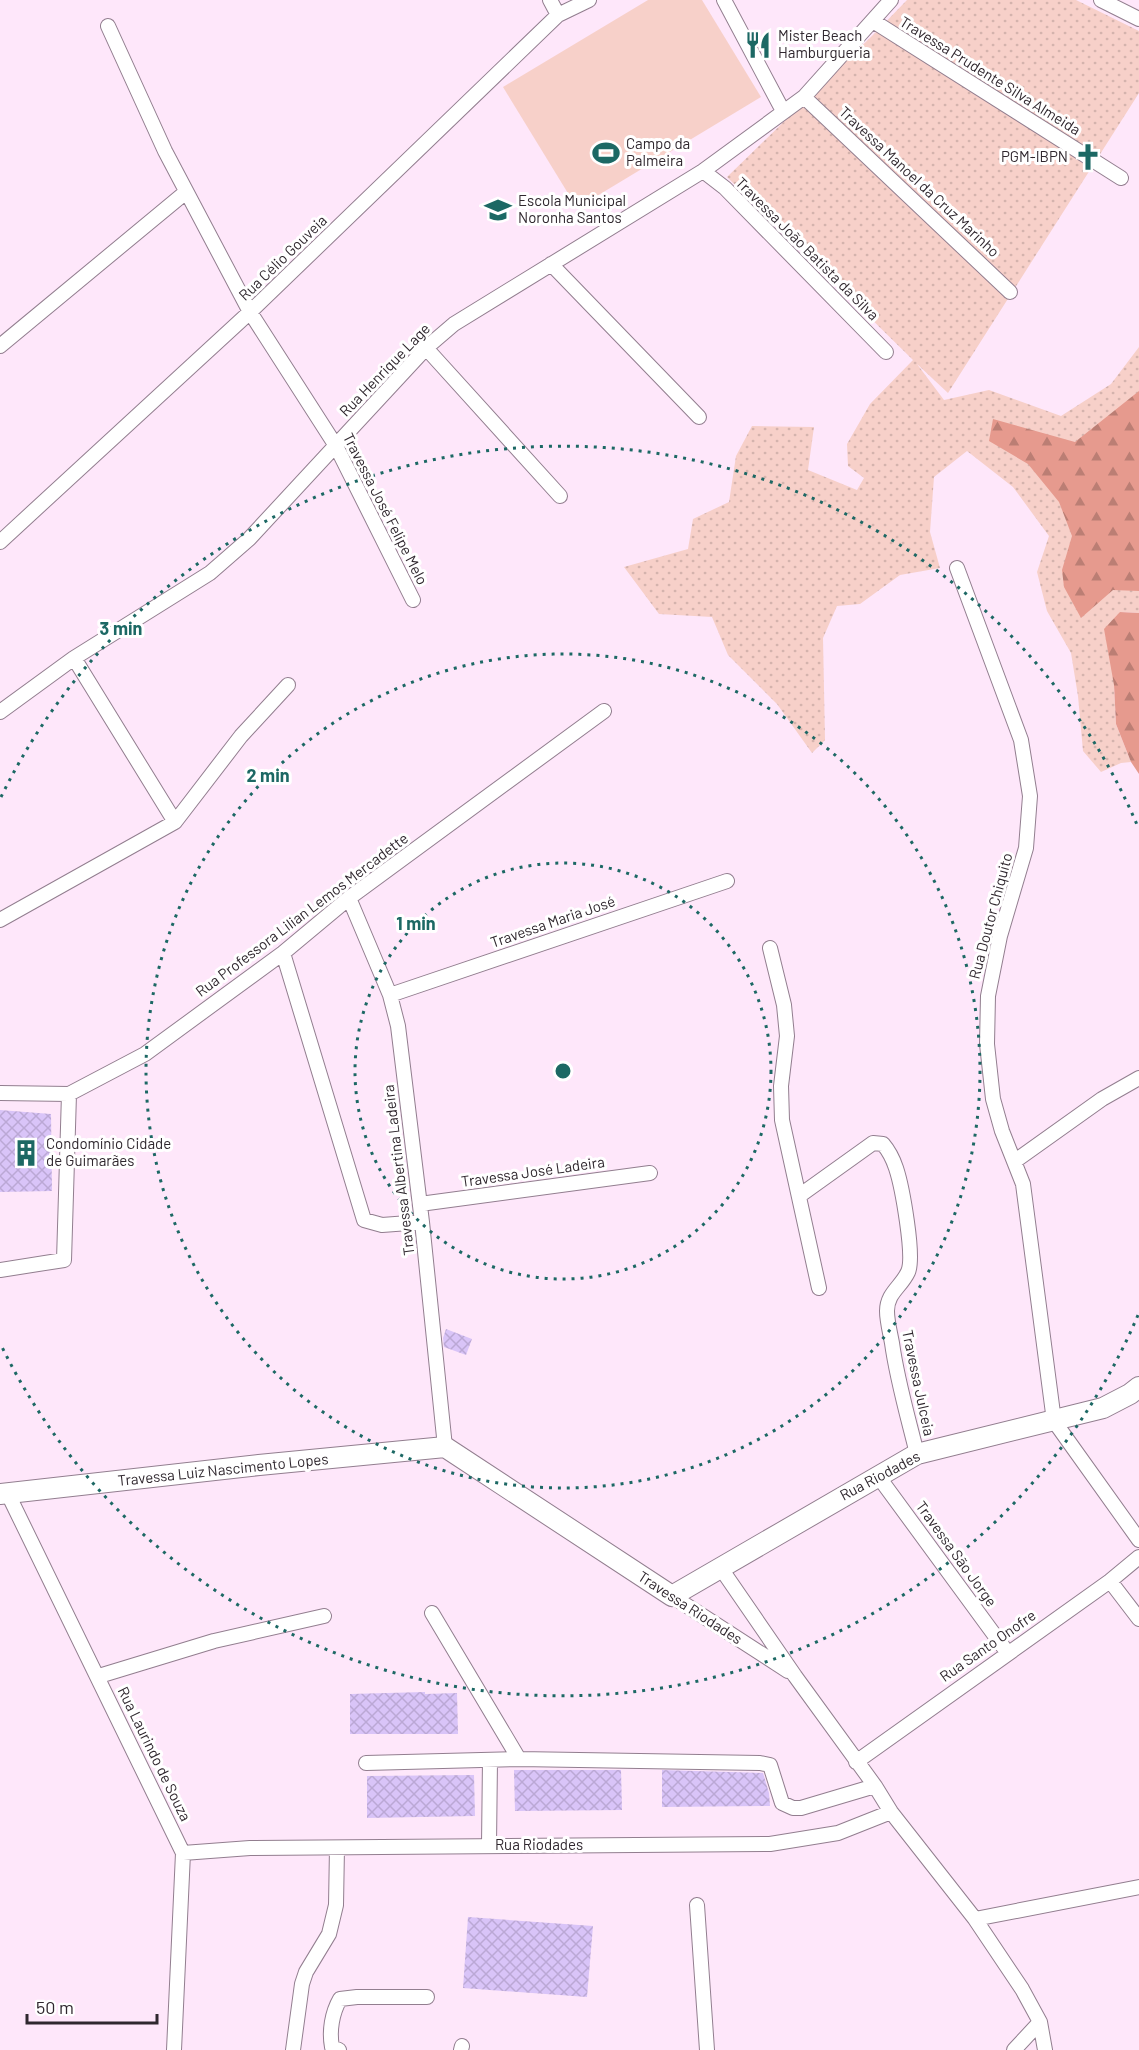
<svg xmlns="http://www.w3.org/2000/svg" width="1139" height="2050" font-family="Barlow,sans-serif">
  <defs>
    <pattern id="grass-dots" width="8" height="8" patternUnits="userSpaceOnUse" patternTransform="scale(1.5)"><rect width="8" height="8" fill="#f7d0c9"/><path d="M2 2h.1M6 6h.1" fill="none" stroke="#d4b3ad" stroke-width="1.8" stroke-linecap="round"/></pattern>
    <pattern id="forest-firs" width="22" height="20" patternUnits="userSpaceOnUse" patternTransform="scale(1.5)"><rect width="22" height="20" fill="#e69a8e"/><path d="M5 1l3.5 6h-7zM16 11l3.5 6h-7z" fill="#bb7e74"/></pattern>
    <pattern id="building-cross-hatch" width="8" height="8" patternUnits="userSpaceOnUse" patternTransform="scale(1.5)"><rect width="8" height="8" fill="#d9c4f8"/><path d="M0 0l8 8M0 8l8-8" fill="none" stroke="#bba8d5"/></pattern>
  </defs>
  <rect width="100%" height="100%" fill="#fee7fa"/>
  <path fill="url(#grass-dots)" d="M907,0H1076L1139,31V93L948,393L917,364L944,400L989,390L1061,416L1111,384L1139,347V613L1120,612L1114,685L1116,724L1131,762L1121,763L1101,772L1083,751L1078,696L1071,653L1047,611L1037,572L1049,536L1013,487L967,451L934,477L930,532L940,568L900,575L860,604L837,606L823,638L825,740L812,753L777,704L728,655L712,617L659,614L624,567L688,549L693,519L729,502L736,456L752,426L814,427L808,470L857,490L864,478L848,466L847,444L870,404L913,360L727,177L875,33Z"/>
  <path fill="url(#forest-firs)" d="M1139,391V591L1113,590L1081,618L1064,587L1062,570L1072,536L1059,502L1028,464L989,441L993,419L1075,442Z
    M1120,612L1139,613V774L1131,762L1116,724L1114,685L1104,629Z"/>
  <path fill="#f7d0c9" d="M648,0H702L761,97L577,208L503,87Z"/>
  <path fill="url(#building-cross-hatch)" d="M0,1110L51,1114L52,1191L0,1192Z
    M446,1329L472,1339L466,1355L444,1347L443,1338Z
    M425,1692V1694L457,1693L458,1734H350V1694Z
    M514,1770H621L622,1810L515,1811Z
    M662,1770L763,1773L769,1793L770,1806L662,1807Z
    M474,1775L475,1816L367,1818V1776Z
    M468,1917L593,1926L587,1997L463,1988Z"/>
  <g fill="none" stroke-linecap="round" stroke-linejoin="round">
    <defs>
      <path id="street" d="M550,0L558,15
        M724,0L783,111
        M1101,0L1139,19
        M873,21L1121,178
        M108,26L165,151L250,312L336,446L413,600
        M804,97L1010,292
        M703,171L725,188L886,352
        M551,264L699,417
        M0,346L186,192
        M426,348L560,496
        M0,542L250,312L558,15L589,0
        M957,568L1021,740L1030,796L1026,848L1000,936L988,996L987,1044L993,1099L1002,1131L1023,1184L1054,1421L1139,1540
        M74,658L175,822
        M0,712L74,658L210,573L249,539L426,348L454,324L703,171L804,97L891,0
        M349,898L390,995L398,1026L422,1222L445,1447
        M0,920L175,822L241,736L288,685
        M770,948L784,1005L787,1036L781,1086L782,1120L819,1288
        M283,953L364,1220L382,1225L422,1222
        M390,995L727,881
        M0,1093L69,1094L145,1054L283,953L349,898L604,711
        M1015,1161L1102,1099L1139,1078
        M799,1196L873,1143L883,1144C889,1151 893,1159 896,1168C902,1186 915,1257 908,1272C901,1287 887,1293 887,1311C887,1321 890,1332 892,1343C897,1380 908,1417 917,1454
        M420,1204L650,1173
        M0,1270L64,1260L69,1094
        M878,1476L1007,1652
        M8,1494L183,1853L174,2050
        M720,1567L795,1676L875,1786L891,1812L975,1919L1022,1989L1040,2022L1045,2050
        M1110,1581L1139,1619
        M672,1596L788,1671
        M432,1613L519,1759
        M99,1676L214,1641L324,1616
        M856,1762L1110,1581L1139,1557
        M366,1763L519,1759L760,1763L770,1765L782,1803L793,1808H801L875,1786
        M489,1845L490,1760
        M183,1853L250,1848L770,1844L838,1833L891,1812
        M697,1905L707,2050
        M975,1919L1139,1887
        M293,2050L302,1984L306,1972L329,1934L336,1905L337,1848
        M339,2050L332,2047C329,2031 332,2013 340,1999L357,1997H427
        M461,2050L462,2046
        M1014,2050L1040,2022"/>
      <path id="secondary" d="M0,1494L259,1465L445,1447L672,1596L917,1454L1103,1408L1130,1394L1139,1387"/>
    </defs>
    <use href="#street" stroke="#927e8f" stroke-width="16"/>
    <use href="#secondary" stroke="#927e8f" stroke-width="22"/>
    <use href="#street" stroke="#fff" stroke-width="14"/>
    <use href="#secondary" stroke="#fff" stroke-width="20"/>
  </g>
  <g fill="none" stroke="#1c6864" stroke-width="3" stroke-dasharray="3 6">
    <circle cx="563" cy="1071" r="208"/>
    <circle cx="563" cy="1071" r="417"/>
    <path d="M1138 1315A625 625 0 0 1 1 1345M1 797A625 625 0 0 1 1138 827"/>
  </g>
  <defs>
    <symbol id="restaurant-bare" viewBox="-9 -9 18 18"><path d="M-5-6h1v4h1v-4h1v4h1v-4h1v5L-1.5 .5V6h-2V.5L-5-1ZM5-6V6H3V1.5H1.5Q1.5-4 5-6Z" fill="#1c6864" stroke="#fff" stroke-width="2.5" paint-order="stroke"/></symbol>
    <symbol id="stadium-bare" viewBox="-9 -9 18 18"><path d="M0-5a6.5 5 0 1 0 0 10a6.5 5 0 1 0 0-10ZM-3.5-1.8h7v3.6h-7Z" fill="#1c6864" stroke="#fff" stroke-width="2.5" paint-order="stroke"/></symbol>
    <symbol id="church-bare" viewBox="-9 -9 18 18"><path d="M-1.2-6h2.4v3.5h3.3v2.4h-3.3V6h-2.4V-.1h-3.3v-2.4h3.3Z" fill="#1c6864" stroke="#fff" stroke-width="2.5" paint-order="stroke"/></symbol>
    <symbol id="school-bare" viewBox="-9 -9 18 18"><path d="M0-5L7-2L0 1L-7-2ZM-4 1L0 2.5L4 1V4Q0 6-4 4Z" fill="#1c6864" stroke="#fff" stroke-width="2.5" paint-order="stroke"/></symbol>
    <symbol id="building-bare" viewBox="-9 -9 18 18"><path d="M-4-6H4V6H1V3H-1V6H-4ZM-2.5-4.3h1.7v1.8h-1.7ZM.8-4.3h1.7v1.8H.8ZM-2.5-1h1.7V.8h-1.7ZM.8-1h1.7V.8H.8Z" fill="#1c6864" stroke="#fff" stroke-width="2.5" paint-order="stroke"/></symbol>
  </defs>
  <g fill-rule="evenodd">
    <use href="#restaurant-bare" x="739" y="26" width="38" height="38"/>
    <use href="#stadium-bare" x="587" y="134" width="38" height="38"/>
    <use href="#church-bare" x="1069" y="138" width="38" height="38"/>
    <use href="#school-bare" x="479" y="191" width="38" height="38"/>
    <use href="#building-bare" x="7" y="1134" width="38" height="38"/>
  </g>
  <g text-anchor="middle" stroke-width="6" stroke-linejoin="round" paint-order="stroke">
    <g font-size="15" fill="#2f272e" stroke="#fff" text-anchor="start">
      <text x="778" y="41">Mister Beach<tspan x="778" dy="17">Hamburgueria</tspan></text>
      <text x="626" y="149">Campo da<tspan x="626" dy="17">Palmeira</tspan></text>
      <text x="1068" y="162" text-anchor="end">PGM-IBPN</text>
      <text x="518" y="206">Escola Municipal<tspan x="518" dy="17">Noronha Santos</tspan></text>
      <text x="46" y="1149">Condomínio Cidade<tspan x="46" dy="17">de Guimarães</tspan></text>
    </g>
    <g font-size="15" fill="#2f272e" stroke="#fff">
      <text transform="translate(990 76) rotate(32)" y="5">Travessa Prudente Silva Almeida</text>
      <text transform="translate(919 182) rotate(43)" y="5">Travessa Manoel da Cruz Marinho</text>
      <text transform="translate(807 249) rotate(45)" y="5">Travessa João Batista da Silva</text>
      <text transform="translate(283 258) rotate(-44)" y="5">Rua Célio Gouveia</text>
      <text transform="translate(385 370) rotate(-46)" y="5">Rua Henrique Lage</text>
      <text transform="translate(385 509) rotate(63)" y="5">Travessa José Felipe Melo</text>
      <text transform="translate(302 915) rotate(-37)" y="5">Rua Professora Lilian Lemos Mercadette</text>
      <text transform="translate(991 916) rotate(-75)" y="5">Rua Doutor Chiquito</text>
      <text transform="translate(553 922) rotate(-19)" y="5">Travessa Maria José</text>
      <text transform="translate(399 1170) rotate(-97)" y="5">Travessa Albertina Ladeira</text>
      <text transform="translate(533 1172) rotate(-8)" y="5">Travessa José Ladeira</text>
      <text transform="translate(918 1383) rotate(78)" y="5">Travessa Julceia</text>
      <text transform="translate(223 1470) rotate(-6)" y="5">Travessa Luiz Nascimento Lopes</text>
      <text transform="translate(880 1476) rotate(-28)" y="5">Rua Riodades</text>
      <text transform="translate(956 1554) rotate(54)" y="5">Travessa São Jorge</text>
      <text transform="translate(690 1608) rotate(33)" y="5">Travessa Riodades</text>
      <text transform="translate(988 1646) rotate(-35)" y="5">Rua Santo Onofre</text>
      <text transform="translate(154 1754) rotate(64)" y="5">Rua Laurindo de Souza</text>
      <text x="539" y="1850">Rua Riodades</text>
    </g>
  </g>
  <circle cx="563" cy="1071" r="9" fill="#1c6864" stroke="#fff" stroke-width="3"/>
  <g font-size="18" text-anchor="middle" font-weight="bold" fill="#1c6864" stroke="#fff" stroke-width="6" stroke-linejoin="round" paint-order="stroke">
    <text x="121" y="635">3 min</text>
    <text x="268" y="782">2 min</text>
    <text x="416" y="930">1 min</text>
  </g>
  <path d="M27 2014v9h130v-9" fill="none" stroke="#2f272e" stroke-width="3"/>
  <text x="36" y="2014" font-size="18" fill="#2f272e" stroke="#ffffff" stroke-width="4.5" paint-order="stroke">50 m</text>
</svg>
